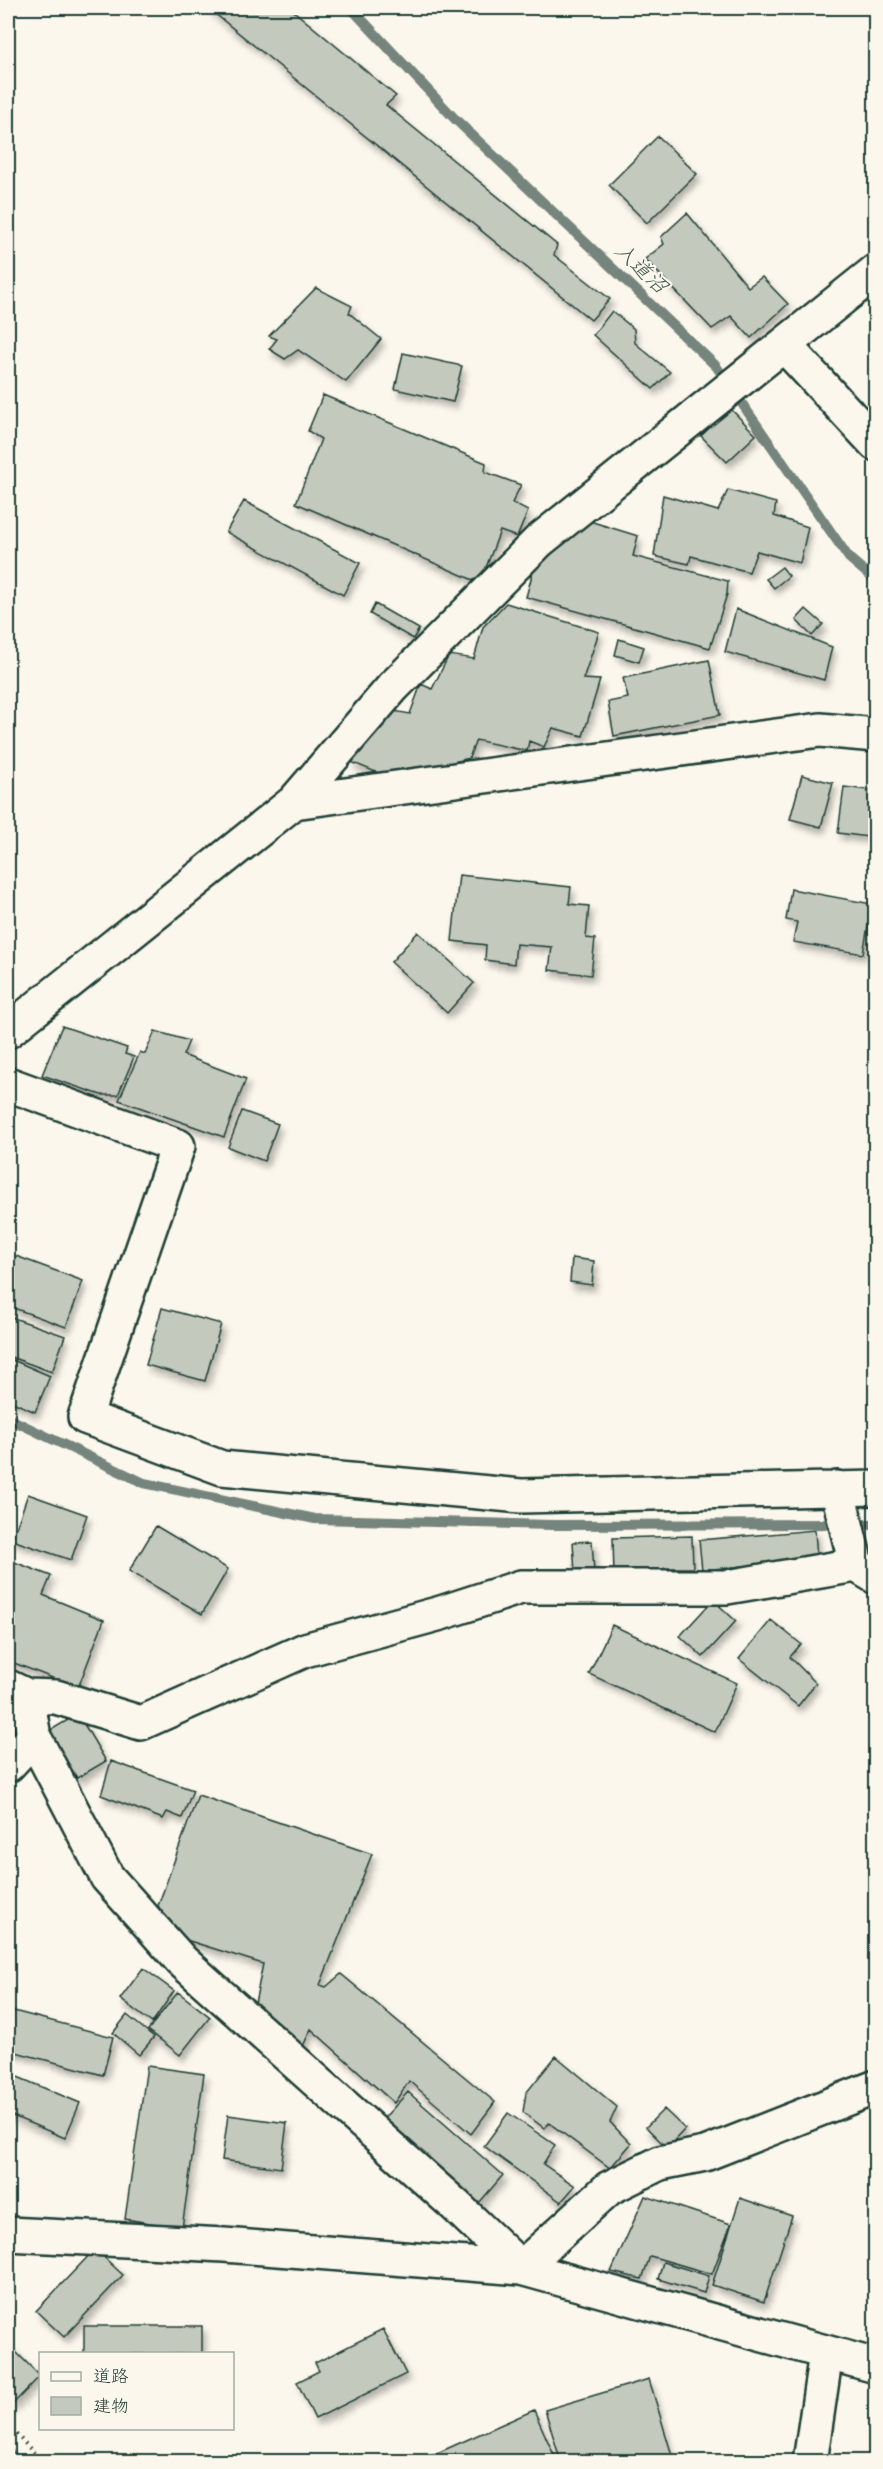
<svg xmlns="http://www.w3.org/2000/svg" width="883" height="2469" font-family="'Gochi Hand','Klee One',sans-serif">
  <defs>
    <filter id="shadow"><feDropShadow dx="3.5" dy="6" stdDeviation="3" flood-color="#0004"/></filter>
  </defs>
  <rect width="100%" height="100%" fill="#fbf7ec"/>
  <filter id="ink" filterUnits="userSpaceOnUse"><feTurbulence type="fractalNoise" baseFrequency=".0167" numOctaves="2"/><feDisplacementMap in="SourceGraphic" scale="12" xChannelSelector="R" yChannelSelector="G"/><feConvolveMatrix kernelMatrix="1 2 1 2 8 2 1 2 1" color-interpolation-filters="sRGB"/></filter>
  <g filter="url(#ink)">
    <g fill="none" stroke-linecap="round" stroke-linejoin="round">
      <path stroke="#74847b" stroke-width="10" d="M351,8L455,119L716,366L849,558L876,581
        M8,1418L144,1483L315,1519L553,1525L876,1524
        M8,2452L18,2462"/>
    </g>
    <path fill="#c4c9be" stroke="#1f3d34" stroke-width="1.5" filter="url(#shadow)" d="M208,8H290L396,96L386,105L557,245L554,255L610,299L591,320Z
      M658,136L697,174L647,223L609,185Z
      M687,213L748,287L762,277L788,304L751,338L731,316L712,329L645,259L664,244L661,237Z
      M316,288L352,306L349,313L381,339L346,382L298,350L285,359L269,349L277,339L269,336Z
      M612,311L634,329L635,343L670,372L653,389L593,335Z
      M403,353L462,366L453,402L395,389Z
      M323,395L486,463L485,472L521,485L512,503L528,511L517,537L500,531L480,583L296,503L321,439L308,431Z
      M730,408L756,435L727,462L701,436Z
      M728,490L776,503L774,516L808,527L800,563L757,551L749,572L691,556L689,564L654,556L663,495L718,511Z
      M244,501L360,563L343,595L226,532Z
      M583,519L638,536L633,556L728,581L727,594L710,648L526,597L534,568L564,544Z
      M782,567L789,576L774,588L766,579Z
      M506,603L599,632L583,679L600,680L583,736L553,728L544,747L529,741L527,751L476,740L469,758L393,779L351,762L394,711L410,714L421,684L432,689L449,655L474,659L483,627Z
      M375,604L419,629L413,639L370,614Z
      M736,609L832,647L824,680L725,652Z
      M806,609L823,624L812,636L796,620Z
      M619,639L644,647L639,662L615,655Z
      M709,660L720,715L614,736L608,702L628,698L623,678Z
      M802,775L833,783L821,827L790,819Z
      M844,787L876,791V838L838,833Z
      M459,875L571,887L569,904L589,906L586,938L595,939L591,975L549,970L552,947L516,944L514,964L485,960L486,945L452,941Z
      M791,889L872,904L863,954L793,942L797,922L786,920Z
      M418,932L474,983L447,1013L391,962Z
      M62,1026L127,1048L125,1054L134,1057L118,1095H101L42,1075Z
      M155,1031L189,1041L183,1055L246,1079L224,1137L119,1100L140,1052L145,1054Z
      M242,1111L278,1124L264,1161L228,1147Z
      M8,1253L83,1281L66,1327L8,1306Z
      M572,1258L594,1261L592,1285L570,1282Z
      M162,1308L221,1324L205,1381L146,1365Z
      M8,1316L65,1336L52,1372L8,1356Z
      M8,1358L50,1376L35,1412L8,1400Z
      M28,1494L87,1515L71,1560L12,1540Z
      M156,1526L228,1569L202,1614L129,1571Z
      M815,1530L817,1559L702,1570L699,1540Z
      M692,1536L693,1568H665V1575L614,1576L613,1538Z
      M592,1541L594,1572L575,1573L573,1542Z
      M9,1560L51,1576L43,1595L104,1620L78,1688L9,1661L8,1664Z
      M713,1600L736,1621L703,1657L680,1636Z
      M771,1620L801,1644L790,1657L816,1683L798,1706L739,1659Z
      M612,1625L737,1683L715,1732L589,1674Z
      M78,1714L106,1761L77,1778L49,1731Z
      M111,1761L193,1790L182,1818L167,1812L163,1819L101,1795Z
      M198,1795L372,1854L320,1985L326,1987L341,1974L495,2102L471,2134L409,2081L394,2103L311,2029L303,2046L255,2003L263,1964L180,1938L158,1906Z
      M143,1968L174,1991L152,2023L120,1999Z
      M178,1992L210,2017L180,2055L148,2030Z
      M10,2010L113,2037L103,2075L8,2050Z
      M127,2015L154,2037L139,2055L113,2033Z
      M556,2056L617,2107L610,2122L631,2144L610,2168L549,2123L544,2128L523,2112L526,2093Z
      M147,2066L204,2074L182,2228L125,2219Z
      M8,2073L80,2103L65,2138L8,2114Z
      M408,2092L503,2175L479,2203L384,2118Z
      M664,2109L685,2129L667,2148L646,2127Z
      M508,2113L555,2145L543,2164L575,2186L561,2202L484,2146Z
      M228,2115L287,2123L281,2168L222,2160Z
      M645,2196L731,2224L712,2274L650,2256L642,2279L611,2272Z
      M740,2198L792,2216L764,2302L712,2285Z
      M95,2249L123,2275L64,2337L36,2311Z
      M663,2262L709,2276L704,2293L658,2279Z
      M84,2326H202V2354H84Z
      M383,2329L406,2374L315,2419L297,2382L319,2371L315,2363Z
      M8,2344L40,2376L8,2409Z
      M649,2379L674,2462H561L545,2410Z
      M534,2410L557,2462H417Z"/>
    <g fill="none" stroke-linecap="round" stroke-linejoin="round">
      <defs>
        <path id="minor" d="M784,345L876,444
          M294,802L820,730L876,735
          M8,1031L294,802L393,687L539,541L876,271
          M8,1084L178,1146L85,1417L222,1468L521,1496L876,1488
          M837,1488L856,1565
          M8,1687L27,1696L56,1697L141,1723L305,1650L441,1613L521,1587H727L856,1565L876,1577
          M27,1696L34,1737L107,1877L182,1961L455,2205L521,2268
          M8,1765L34,1737
          M8,2234L224,2245L521,2268L876,2366
          M521,2268L609,2188L660,2163L705,2154L876,2087
          M810,2462L826,2353"/>
      </defs>
      <use href="#minor" stroke="#1f3d34" stroke-width="38"/>
      <path stroke="#1f3d34" stroke-width="4" stroke-dasharray="1.5 4.5" stroke-linecap="butt" d="M8,2426L43,2462"/>
      <use href="#minor" stroke="#fbf7ec" stroke-width="33"/>
    </g>
  </g>
  <g text-anchor="middle" stroke-width="4.5" stroke-linejoin="round" paint-order="stroke">
    <g font-size="21" font-style="italic" fill="#425b52" stroke="#fbf7ec">
      <text transform="translate(641 268) rotate(43)" y="7">入道沼</text>
    </g>
  </g>
  <rect width="883" height="2469" fill="none" stroke="#fbf7ec" stroke-width="30"/>
  <rect x="15" y="15" width="853" height="2439" fill="none" stroke="#1f3d34" stroke-width="2" filter="url(#ink)"/>
  <rect x="39" y="2352" width="195" height="78" fill="#fbf7ec" stroke="#a3ada2" stroke-width="1.5"/>
  <rect x="51" y="2372" width="30" height="9" fill="#fbf7ec" stroke="#a3ada2" stroke-width="1.5"/>
  <text x="93" y="2382" font-size="18" fill="#1f3d34">道路</text>
  <rect x="51" y="2397" width="30" height="18" fill="#c4c9be" stroke="#a3ada2" stroke-width="1.5"/>
  <text x="93" y="2412" font-size="18" fill="#1f3d34">建物</text>
</svg>
